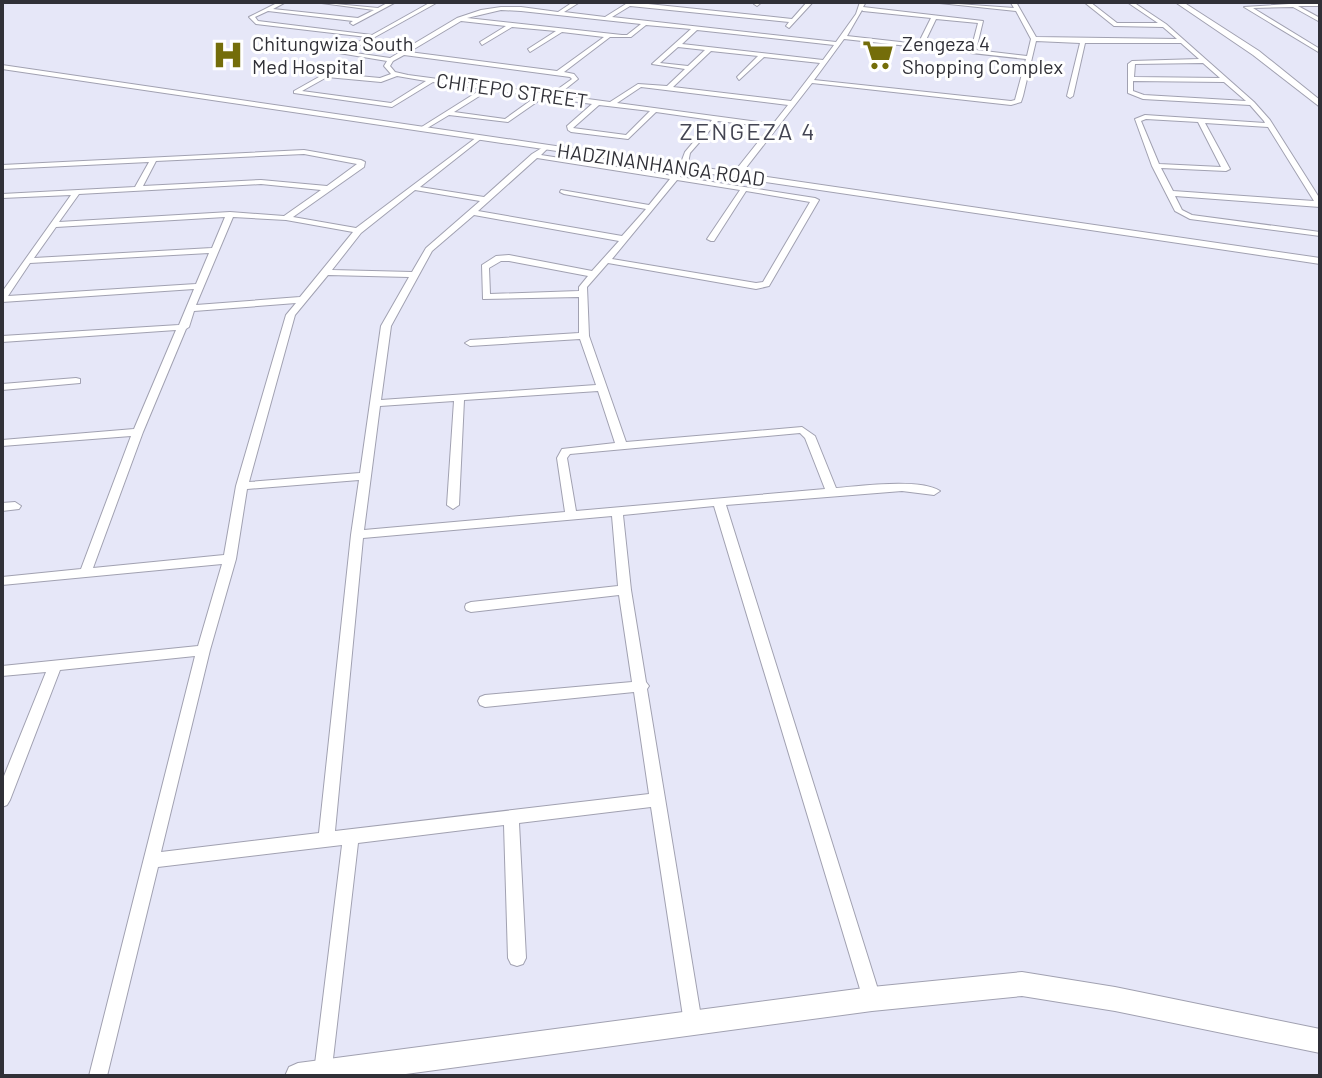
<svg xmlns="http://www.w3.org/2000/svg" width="1322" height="1078" font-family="Barlow,sans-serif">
  <rect width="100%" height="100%" fill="#e6e7f8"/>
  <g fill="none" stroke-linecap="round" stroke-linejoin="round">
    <defs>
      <path id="minor" d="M279,2H286L273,9L358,18L374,10L314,2L378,8L389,2H396L353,25L350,23L353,21L268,11L255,17L258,21L372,35L431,2H438L348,52L390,58L457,18L481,10L501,7H521L558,12L573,2H580L564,12L605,17L629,2L792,19L807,2H813L789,28L786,26L789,22L630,6L612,17L836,42L856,14L860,2H866L863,7L983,21L976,50L1027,56L1031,39L1016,11L930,2L1014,8L1011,3L1016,2L1036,37L1177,39L1163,27L1114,26L1084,2H1090L1117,23H1158L1127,2H1133L1166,24L1254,102L1270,120L1320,199V207L1175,196L1182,210L1192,215L1320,232V236L1190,219L1175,211L1152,166L1135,119L1145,115L1265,123L1264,121L1250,105L1143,99L1128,93V64L1132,61L1199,59L1181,43H1085L1073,96L1070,98L1067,96L1080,43L1036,41L1023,96L1021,102L1011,105L812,83L738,178L731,176L770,127L718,121L690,153L687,168L680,177L815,198L819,200L769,286L756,289L608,263L587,287L589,336L626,442L802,427L815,436L836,488C861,486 920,478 940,491L934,495L902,491L726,505L881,999L878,1005L872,1008L866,1005L863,999L714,506L623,515L631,590L646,682L649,686L647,689L702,1023L699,1029L693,1032L687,1029L684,1023L651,807L519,823L526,958L523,964L517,966L511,964L508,958L504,825L358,843L331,1076H315L314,1072L342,845L158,867L107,1076H89L195,656L60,670L10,800L7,805L2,807V781L46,672L2,676V666L198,646L222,564L2,585V577L81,569L131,436L2,446V440L134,429L176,330L2,342V336L179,325L194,289L2,302V292L71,195L2,198V194L135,187L149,162L2,169V165L304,150L361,160L365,162L364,167L293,217L356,228L477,137L482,138L420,187L484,197L532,154L545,146L548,148L541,155L673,176L679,168L685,152L712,120L656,112L628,139L571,132L568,130L567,126L592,104L544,97L508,122L449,115L424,130H420V128L482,89L433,82L392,107L294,93V91L326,73L380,78L391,74L384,66L387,61L339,53L367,37L256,24L249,17ZM501,10L521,11L641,24L627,35H622L467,18ZM862,10L863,11L931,18L918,44L847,36ZM936,19L978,23L971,50L924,44ZM461,21L506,26L480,42L482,45L512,27L556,31L528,49L530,52L562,32L604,37L557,71L409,52ZM646,25L691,29L652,64L685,69L667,86L638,84L610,102L558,95L578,79L574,74L564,72L610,37H631ZM697,30L834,45L823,60L682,44ZM844,39L1026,59L1015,100L1011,101L814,80ZM678,47L705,50L688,66L660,63ZM711,51L758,56L737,77L739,80L764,57L820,63L791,101L673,87ZM404,55L570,77L572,79L551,94L408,75L395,72L390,66L393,61ZM1203,63L1220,78L1134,77L1135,64ZM397,76L426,81L391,103L302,91L327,77L381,82ZM1133,81L1224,82L1246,101L1144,95L1133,91ZM641,87L788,105L773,124L617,103ZM489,90L537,96L505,119L454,112ZM599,105L650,111L626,135L573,128ZM1146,119L1198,122L1221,167L1159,164L1141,121ZM1205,123L1268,127L1314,201L1173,191L1161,168L1226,171L1230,169ZM304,154L357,164L327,186L261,180L143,186L156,161ZM537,158L670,179L649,205L561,190L560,192L564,194L646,209L622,236L478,211ZM677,180L740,190L707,239L711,241H714L746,191L810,202L763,282L756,283L612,259ZM261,184L321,190L284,216L230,212L59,222L79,194ZM415,190L480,201L426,248L412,272L332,270L361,233ZM474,215L619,241L592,271L509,255L496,256L482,265L483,299L579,297V333L470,340L465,343L470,346L580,339L596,385L381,400L391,326L432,251ZM225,217L212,248L34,258L56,227ZM233,217L286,220L353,232L300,297L196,305ZM209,253L196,284L8,296L30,263ZM501,261H509L588,276L579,287V291L490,294L489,268ZM328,275L409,277L381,326L360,473L249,482L295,315ZM296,303L286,315L236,486L224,555L93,568L143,432L186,329L189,327L194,311ZM598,391L615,443L562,449L557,458L565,512L364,530L380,406L454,401L447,505L453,509L459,505L464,400ZM800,433L805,438L825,489L576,511L567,458L570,454ZM359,480L351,535L319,833L161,852L210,650L236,559L247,489ZM612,516L618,586L471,602L466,604L465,607L466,610L471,612L619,595L632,682L485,695L480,697L478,701L480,705L485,707L634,692L649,794L335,831L363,538Z
        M756,2H762L757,6L754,4Z
        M1320,2V6H1298L1320,18V22L1293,7L1253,8L1320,49V53L1244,7Z
        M76,378L80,379V383L2,390V384Z
        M15,502L21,506L19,509L2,511V503Z"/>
      <path id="tertiary" d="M1175,2H1183L1259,51L1320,100V107L1253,55Z
        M2,65L1320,258V264L2,69Z
        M1022,972L1115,987L1320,1029V1053L1115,1011L1022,996L872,1011L391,1076H285L289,1067L298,1063L872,987Z"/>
    </defs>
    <use href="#minor" stroke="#a1a1b1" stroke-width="2"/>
    <use href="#tertiary" stroke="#a1a1b1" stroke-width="2"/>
    <use href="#minor" fill="#fff" fill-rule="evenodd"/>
    <use href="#tertiary" fill="#fff" fill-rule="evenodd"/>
  </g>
  <defs>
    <symbol id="hospital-bare" viewBox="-9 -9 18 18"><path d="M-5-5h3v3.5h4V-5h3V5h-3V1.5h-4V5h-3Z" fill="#746d0a" stroke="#fff" stroke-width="2.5" paint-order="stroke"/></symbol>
    <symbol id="supermarket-bare" viewBox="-9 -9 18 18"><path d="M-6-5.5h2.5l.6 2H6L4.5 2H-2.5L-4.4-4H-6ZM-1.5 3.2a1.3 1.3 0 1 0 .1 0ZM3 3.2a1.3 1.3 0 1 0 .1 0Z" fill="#746d0a" stroke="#fff" stroke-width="2.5" paint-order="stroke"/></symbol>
  </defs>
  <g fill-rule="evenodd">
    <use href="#hospital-bare" x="206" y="33" width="44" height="44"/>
    <use href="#supermarket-bare" x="856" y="33" width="44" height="44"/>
  </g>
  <g text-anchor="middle" stroke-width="6" stroke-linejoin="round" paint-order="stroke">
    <g font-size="20" fill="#303037" stroke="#fff" text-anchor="start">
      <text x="252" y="51">Chitungwiza South<tspan x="252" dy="23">Med Hospital</tspan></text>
      <text x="902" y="51">Zengeza 4<tspan x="902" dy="23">Shopping Complex</tspan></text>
    </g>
    <g font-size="20" fill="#303037" stroke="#fff">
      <text transform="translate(512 91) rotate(8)" y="7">CHITEPO STREET</text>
      <text transform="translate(661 165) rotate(8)" y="7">HADZINANHANGA ROAD</text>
    </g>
    <g font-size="24" letter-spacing="2" fill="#444553" stroke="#fff">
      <text x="748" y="140">ZENGEZA 4</text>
    </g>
  </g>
  <rect width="1322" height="1078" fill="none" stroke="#303037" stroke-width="8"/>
</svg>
